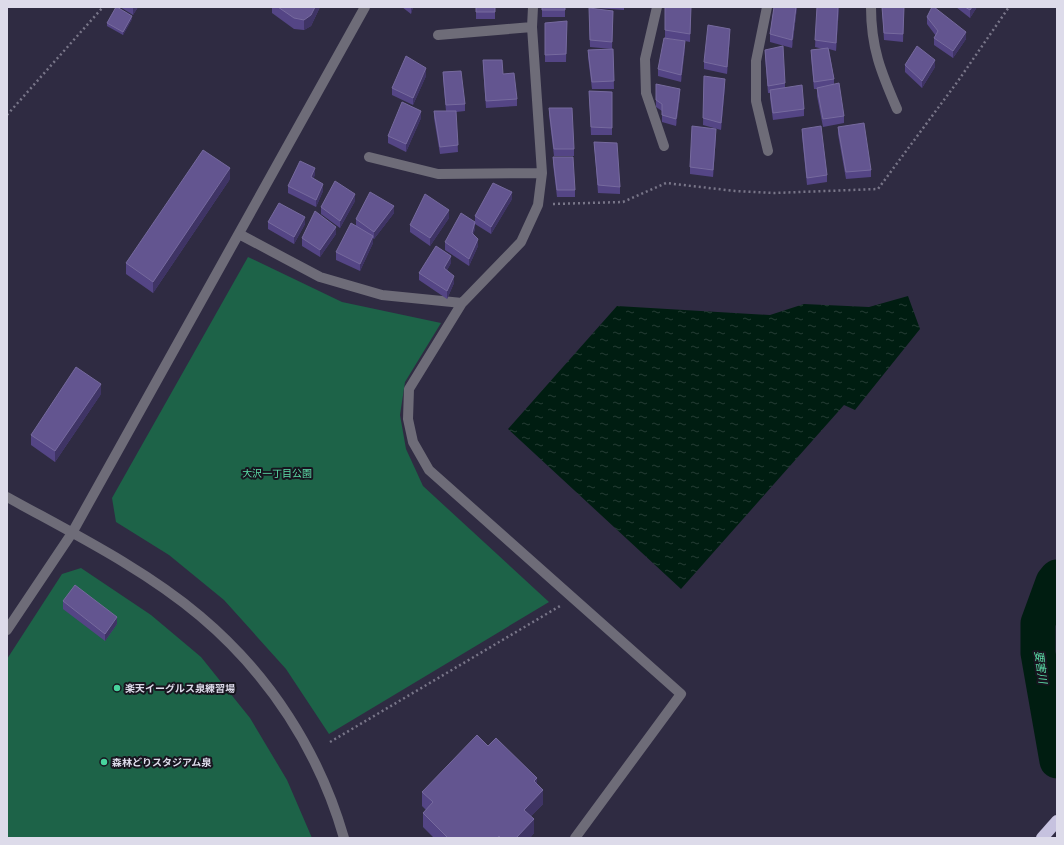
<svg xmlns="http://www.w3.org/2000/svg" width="1064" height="845" font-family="Arial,'Noto Sans JP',sans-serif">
  <defs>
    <pattern id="water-ripples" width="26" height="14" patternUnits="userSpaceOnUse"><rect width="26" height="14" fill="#001d11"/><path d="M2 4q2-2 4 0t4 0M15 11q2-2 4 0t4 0" fill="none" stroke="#253d34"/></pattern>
  </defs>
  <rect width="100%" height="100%" fill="#2f2b42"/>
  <path fill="#1d6348" d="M248,257L342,302L441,323L405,382L400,415L406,449L423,486L549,602L329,734L286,669L224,600L169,555L116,522L112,498Z
    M81,568L151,615L201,657L250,718L287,780L312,838H7V659L62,574Z"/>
  <path fill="url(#water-ripples)" d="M908,296L920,329L855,410L844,405L681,589L508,429L617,306L770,315L804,304L869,307Z"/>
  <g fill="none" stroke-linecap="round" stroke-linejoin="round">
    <path stroke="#001d11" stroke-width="35" d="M1057,577L1053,582L1038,623V653L1057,761"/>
    <path stroke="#797689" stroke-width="2.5" stroke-dasharray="2 3" stroke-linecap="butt" d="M7,115L103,7
      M553,204L623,202L666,183L735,191L774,193L878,189L958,81L1009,7
      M330,742L560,606"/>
    <path stroke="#6e6c78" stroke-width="10" d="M533,7L532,27L542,173L538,205L521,242L462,303L409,389L408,419L413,442L429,470L681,694L575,838
      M657,7L645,59L646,93L664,146
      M767,7L756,61V101L768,151
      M871,7C871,48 881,72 897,109
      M438,35L532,27
      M369,157L438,174L542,173
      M239,234L320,277L382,295L462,303
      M7,497C72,533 143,568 200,616C269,674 319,751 344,838
      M7,630L72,533L365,7"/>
    <path stroke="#c6c2df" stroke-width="12" d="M1042,838L1057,821"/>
  </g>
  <path fill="#544585" d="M120,7H138L133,15Z
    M272,7H320L311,26L304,30L294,29L272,13Z
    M402,7H413L411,14Z
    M476,7H495V19H476Z
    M542,7H565V17H542Z
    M597,7H624V10L597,8Z
    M665,7H691L690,42L685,41V48L681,82L658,76V69L684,41L665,38Z
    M774,7H797L792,48L770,42V34Z
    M817,7H839L836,51L829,49L834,79V85L844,116V123L823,127L817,96V89H814L811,57V50L823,49L815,47Z
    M882,7H904L903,42L884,40Z
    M956,7H977L970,18Z
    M613,11L612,49L590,47L589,15Z
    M927,17L966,39L953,58L934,45V38L936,36L927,24Z
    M132,19L123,35L107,26V23Z
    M567,21L566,62H545V23Z
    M730,36L727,74L704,69V62Z
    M613,49L614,89H592L588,57V50Z
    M765,50L785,83V88L804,109V116L773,120L770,98V93H768L765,57Z
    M483,60L503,74L517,99V106L486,108L483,67Z
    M905,65L935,67L922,88L905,72Z
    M443,72L465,104V111L456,112L458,152L440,154L434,118V111H446L443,79Z
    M426,76L413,105L392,95V88Z
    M704,76L725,86L721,130L703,125Z
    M656,84L680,96L676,126L662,122V111L656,107Z
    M589,91L612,92V135H591Z
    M549,108L574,149V156H554L549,115Z
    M421,118L406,152L388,143V136Z
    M838,127L871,170V177L846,179L838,134Z
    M802,129L827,175V182L807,185L802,136Z
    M716,136L713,177L690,174V167Z
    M594,142L620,187V194L598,193Z
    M553,157L575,190V197H557L553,164Z
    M315,175L313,178L323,191L316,207L288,193V186Z
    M230,179L153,293L126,274V263Z
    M512,199L491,234L475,224V229L473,234L478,246L469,266L445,250V242L475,221V216Z
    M355,201L340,228L321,214V207Z
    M394,213L374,239L373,238V243L360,271L336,260V252L356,226V219Z
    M449,218L430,246L410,232V225Z
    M268,222L305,224L294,244L268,229Z
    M336,234L320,257L302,246V238Z
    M451,263L447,270L454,283L447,299L419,280V273Z
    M101,394L55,462L31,445V435Z
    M63,601L117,624L105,641L63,609Z
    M488,746L537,784L543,804L531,816L534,833L530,838H434L423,827V813L426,810L422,806V792Z"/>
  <path fill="#3f3465" d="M134,7H138L133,15V8Z
    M315,7H320L311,26L304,30V20Z
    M411,7H413L411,14Z
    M796,7H797L792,48V40Z
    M838,7H839L836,51V43Z
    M972,7H977L970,18V10Z
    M132,16V19L123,35V32Z
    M730,29V36L727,74V67Z
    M966,32V39L953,58V51Z
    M685,41V48L681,82V75Z
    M935,60V67L922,88V81Z
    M426,68V76L413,105V98Z
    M725,79V86L721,130V123Z
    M680,89V96L676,126V119Z
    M421,111V118L406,152V144Z
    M716,129V136L713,177V170Z
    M230,168V179L153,293V282Z
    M315,168V175L311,185V177Z
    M323,184V191L316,207V200Z
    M512,192V199L491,234V227Z
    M355,194V201L340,228V221Z
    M394,206V213L374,239V232Z
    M449,210V218L430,246V238Z
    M305,217V224L294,244V237Z
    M475,222V229L472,240V233Z
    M336,227V234L320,257V250Z
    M373,236V243L360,271V264Z
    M478,239V246L469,266V259Z
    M451,256V263L444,275V268Z
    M454,276V283L447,299V291Z
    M101,384V394L55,462V451Z
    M117,617V624L105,641V634Z
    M537,778V792L534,781Z
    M543,790V804L524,823V810Z
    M534,819V833L530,838H516Z"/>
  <path fill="#635590" stroke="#766a9e" d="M116,7H117L132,16L123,32L107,23Z
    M278,7H315L311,15L304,20L294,18Z
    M476,7H495V12H476Z
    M542,7H565V10H542Z
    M665,7H691L690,34L665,30Z
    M774,7H796L792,40L770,34Z
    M817,7H838L836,43L815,40Z
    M882,7H904L903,34L884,33Z
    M932,7H934L966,32L953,51L934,38L938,31L927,17Z
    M965,7H972L970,10Z
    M589,8L613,11L612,42L590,40Z
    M567,21L566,54L545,55V23Z
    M708,25L730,29L727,67L704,62Z
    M664,38L685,41L681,75L658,69Z
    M783,46L785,83L768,86L765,50Z
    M917,46L935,60L922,81L905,65Z
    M828,48L834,79L814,82L811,50Z
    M613,49L614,81L592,82L588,50Z
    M406,56L426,68L413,98L392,88Z
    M483,60H502L503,74L514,73L517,99L486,101Z
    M461,71L465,104L446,105L443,72Z
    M704,76L725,79L721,123L703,118Z
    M839,83L844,116L823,119L817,88Z
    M656,84L680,89L676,119L662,115V104L656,100Z
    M802,85L804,109L773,113L770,90Z
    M589,91L612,92V128L591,127Z
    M402,102L421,111L406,144L388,136Z
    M549,108H572L574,149H554Z
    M434,111H456L458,145L440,147Z
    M864,123L871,170L846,172L838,127Z
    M692,126L716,129L713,170L690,167Z
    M821,126L827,175L807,178L802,129Z
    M594,142L617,143L620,187L598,185Z
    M203,150L230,168L153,282L126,263Z
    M553,157H573L575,190H557Z
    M300,161L315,168L311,177L323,184L316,200L288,186Z
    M335,181L355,194L340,221L321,207Z
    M493,183L512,192L491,227L475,216Z
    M370,192L394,206L374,232L356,219Z
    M425,194L449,210L430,238L410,225Z
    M279,203L305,217L294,237L268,222Z
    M315,211L336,227L320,250L302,238Z
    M461,213L475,222L472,233L478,239L469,259L445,242Z
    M351,223L373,236L360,264L336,252Z
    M436,246L451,256L444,268L454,276L447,291L419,273Z
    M76,367L101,384L55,451L31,435Z
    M75,585L117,617L105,634L63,601Z
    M477,735L488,746L496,738L537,778L534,781L543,790L524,810L534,819L516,838H501L499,836L497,838H448L423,813L433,802L422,792Z"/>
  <g fill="#48d49d" stroke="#17151f" stroke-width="1.5">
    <circle cx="117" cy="688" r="4"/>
    <circle cx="104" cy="762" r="4"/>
  </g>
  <g text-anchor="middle" stroke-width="4" stroke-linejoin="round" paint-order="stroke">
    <g font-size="10" fill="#5ddea9" stroke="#17151f">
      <text x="277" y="477">大沢一丁目公園</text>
    </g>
    <g font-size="10" font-weight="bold" fill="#dddbea" stroke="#17151f" text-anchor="start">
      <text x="125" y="692">楽天イーグルス泉練習場</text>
      <text x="112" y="766">森林どりスタジアム泉</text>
    </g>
    <g font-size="11" font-style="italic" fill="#5bdca7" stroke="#17151f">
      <text transform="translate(1041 667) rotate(82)" y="4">要害川</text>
    </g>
  </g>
  <rect width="1064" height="845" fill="none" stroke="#dddbea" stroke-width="16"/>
</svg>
